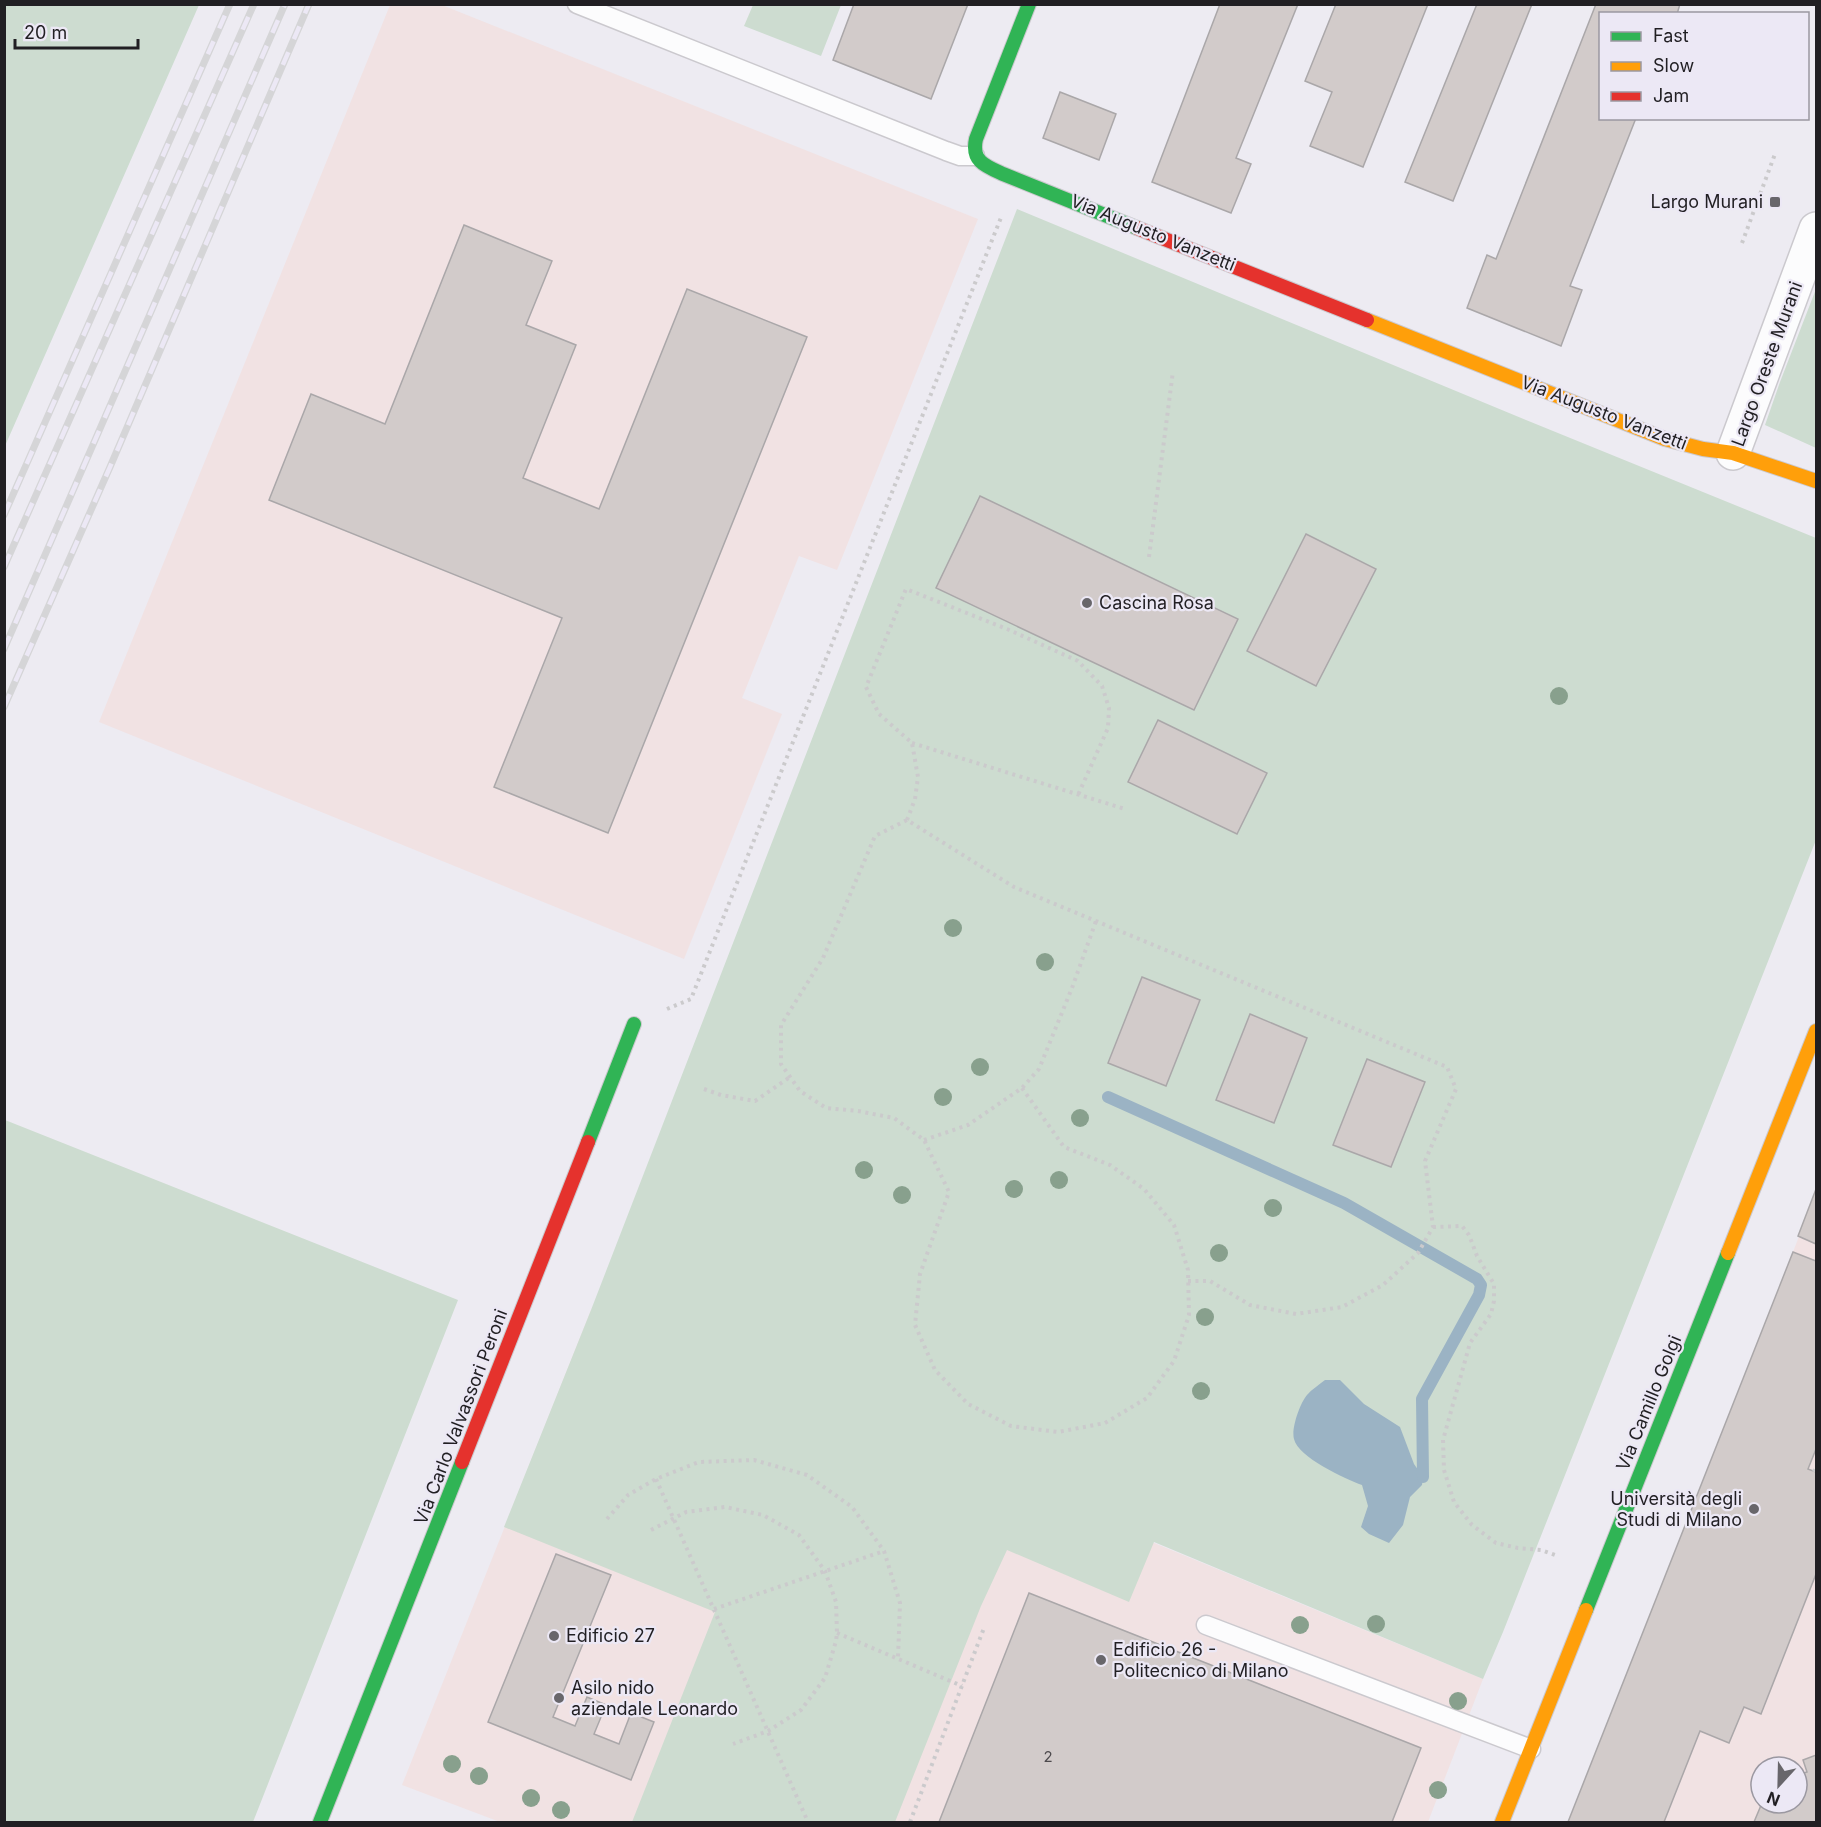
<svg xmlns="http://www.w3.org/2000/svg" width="1821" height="1827" font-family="Inter,sans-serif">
  <rect width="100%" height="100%" fill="#edebf2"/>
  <path fill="#f1e2e3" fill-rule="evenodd" d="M390,5H442L978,219L837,570L799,556L742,698L782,714L684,959L99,722Z
    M1816,1192V1822H1568L1793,1252ZM1761,1767H1797V1803H1761Z
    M591,1310L1483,1679L1428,1822H500L402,1785Z"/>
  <path fill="#cddcd0" d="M5,4L199,5L5,446L4,5Z
    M753,5V4L841,5L821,56L744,26Z
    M1017,209L1526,420L1816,538V840L1503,1632L1483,1679L1154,1542L1129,1602L1007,1550L981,1606L895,1822H632L715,1612L504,1527L591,1310Z
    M1816,289V448L1765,425L1780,382Z
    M5,1120L458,1300L253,1822H5Z"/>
  <path fill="#9bb3c4" d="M1325,1380H1340L1364,1404L1400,1427L1414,1464L1423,1477L1422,1485L1410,1497L1403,1525L1389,1543L1369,1534L1361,1527L1368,1506L1362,1485C1345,1479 1298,1457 1294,1439C1291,1429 1300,1403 1307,1395C1312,1389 1319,1385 1325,1380Z"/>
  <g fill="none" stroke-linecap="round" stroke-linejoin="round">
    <path stroke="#9bb3c4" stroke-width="12" d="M1108,1097L1344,1203L1477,1279L1481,1285L1479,1295L1422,1399L1423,1477"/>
  </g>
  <path fill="#d2cbca" stroke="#aaa7a9" stroke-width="1.5" d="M854,4H968L931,99L833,60Z
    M1220,4H1298L1236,158L1251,164L1231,213L1152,182Z
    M1336,4H1428L1363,167L1310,146L1332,92L1305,81Z
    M1477,4H1532L1453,201L1405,182Z
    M1596,4H1680L1677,14H1600V118H1636L1570,286L1582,290L1561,346L1467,308L1487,255L1496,259Z
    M1060,92L1116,114L1099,160L1043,138Z
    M464,225L552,261L526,325L576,345L523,478L599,509L687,289L807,337L608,833L494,787L562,618L269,500L311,394L385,424Z
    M980,496L1238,619L1194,710L936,588Z
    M1306,534L1376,569L1316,686L1247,651Z
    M1158,720L1267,773L1237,834L1128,782Z
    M1142,977L1200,1000L1166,1086L1108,1063Z
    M1250,1014L1307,1038L1274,1123L1216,1100Z
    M1367,1059L1425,1082L1391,1167L1333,1145Z
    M1816,1189V1244L1798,1236Z
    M1793,1252L1816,1261V1449L1808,1469L1816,1472V1574L1761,1714L1744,1707L1729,1743L1700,1731L1664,1822H1568Z
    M556,1554L611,1575L553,1717L575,1726L587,1697L606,1705L594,1734L619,1744L631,1713L654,1722L631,1780L488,1722Z
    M1029,1593L1421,1748L1392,1822H939Z
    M1816,1755V1822H1754L1762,1803L1771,1806L1772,1803H1797V1775L1807,1772L1803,1760Z"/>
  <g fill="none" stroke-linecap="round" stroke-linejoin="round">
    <defs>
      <path id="lane" d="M577,4L946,151L960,156H975
        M1206,1625L1531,1749"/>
      <path id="street" d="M1733,453L1816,229"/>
      <path id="fast" d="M1029,4L976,139C971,161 985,166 1003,174L1137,228
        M588,1142L634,1024
        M1586,1610L1728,1253
        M320,1822L462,1462"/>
      <path id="slow" d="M1367,320L1665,439L1703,449L1733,453L1816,481
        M1728,1253L1816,1031
        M1502,1822L1586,1610"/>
      <path id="jam" d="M1137,228L1367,320
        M462,1462L588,1142"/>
    </defs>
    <use href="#lane" stroke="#cbc9ce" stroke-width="21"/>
    <use href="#street" stroke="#cbc9ce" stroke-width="36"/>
    <use href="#fast" stroke="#cbc9ce" stroke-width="16"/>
    <use href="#slow" stroke="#cbc9ce" stroke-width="16"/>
    <use href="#jam" stroke="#cbc9ce" stroke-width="16"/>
    <path stroke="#cbcacc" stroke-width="4" stroke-dasharray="3 4.5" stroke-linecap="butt" d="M1742,243L1775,154
      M1149,557L1173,371
      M912,743L1125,809
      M907,820L915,799L918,777L912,743L879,714L866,687L906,589L1007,629L1078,661L1102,686L1109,708L1108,728L1078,795
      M667,1009L691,999L1002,215
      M1022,1088L1064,1147L1110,1165L1144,1189L1174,1225L1188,1270L1189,1315L1174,1361L1147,1398L1105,1423L1058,1432L1011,1426L968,1404L935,1370L915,1325L920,1274L949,1192L924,1140L894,1118L858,1111L826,1108L800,1091L781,1064V1025L823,958L875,836L907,820L1014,887L1447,1067L1456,1089L1425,1161L1433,1227L1418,1253L1383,1285L1342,1307L1296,1314L1250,1305L1210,1281H1188
      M704,1089L721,1095L755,1101L790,1077
      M924,1140L968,1125L1022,1088L1039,1069L1072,988L1096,921
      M1433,1227L1462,1226L1469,1235L1477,1256L1494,1284V1301L1491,1314L1470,1343L1443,1440L1444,1470L1454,1502L1472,1525L1496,1543L1518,1548L1541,1550L1555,1555
      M1814,1472L1816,1466
      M656,1479L808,1822
      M607,1519L628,1495L656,1479L699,1462L754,1460L807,1475L852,1507L884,1551L900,1603L898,1658
      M651,1530L686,1512L725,1507L763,1515L799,1535L825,1571L836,1602L837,1633L836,1641L825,1678L801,1710L768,1731L733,1744
      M714,1609L884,1551
      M837,1633L962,1686
      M1815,1736H1816
      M910,1822L984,1628"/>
    <use href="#lane" stroke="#fcfcfd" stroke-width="18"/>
    <use href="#street" stroke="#fcfcfd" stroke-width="33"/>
    <use href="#fast" stroke="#30b455" stroke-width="14"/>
    <use href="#slow" stroke="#ff9f0a" stroke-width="14"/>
    <use href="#jam" stroke="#e5322d" stroke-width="14"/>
    <defs>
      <path id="rail" d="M4,515L230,4
        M4,567L254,4
        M4,649L285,4
        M4,707L110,467L309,4"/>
    </defs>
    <use href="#rail" stroke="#d5d5d7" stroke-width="7"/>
    <use href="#rail" stroke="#ece8f5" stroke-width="4.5" stroke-dasharray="14" stroke-linecap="butt"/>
  </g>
  <g fill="#88a08d">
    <circle cx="1559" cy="696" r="9"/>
    <circle cx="953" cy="928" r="9"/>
    <circle cx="1045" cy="962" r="9"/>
    <circle cx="980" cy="1067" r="9"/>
    <circle cx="943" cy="1097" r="9"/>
    <circle cx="1080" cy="1118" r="9"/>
    <circle cx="864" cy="1170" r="9"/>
    <circle cx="1059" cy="1180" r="9"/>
    <circle cx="1014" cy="1189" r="9"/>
    <circle cx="902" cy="1195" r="9"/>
    <circle cx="1273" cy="1208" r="9"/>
    <circle cx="1219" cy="1253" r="9"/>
    <circle cx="1205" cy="1317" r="9"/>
    <circle cx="1201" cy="1391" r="9"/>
    <circle cx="1376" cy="1624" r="9"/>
    <circle cx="1300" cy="1625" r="9"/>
    <circle cx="1458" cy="1701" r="9"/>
    <circle cx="452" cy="1764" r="9"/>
    <circle cx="479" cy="1776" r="9"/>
    <circle cx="1438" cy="1790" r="9"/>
    <circle cx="531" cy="1798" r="9"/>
    <circle cx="561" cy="1810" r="9"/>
  </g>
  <g fill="#68666b" stroke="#ece8f5" stroke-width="2">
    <rect x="1769" y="196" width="12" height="12" rx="3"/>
    <circle cx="1087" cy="603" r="6"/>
    <circle cx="1754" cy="1509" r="6"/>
    <circle cx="554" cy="1636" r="6"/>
    <circle cx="1101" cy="1660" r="6"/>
    <circle cx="559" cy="1698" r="6"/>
  </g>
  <g text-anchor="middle" stroke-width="4.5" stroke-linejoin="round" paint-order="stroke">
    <g font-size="15" fill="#4d4a4d">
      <text x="1048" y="1762">2</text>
    </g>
    <g font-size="18" fill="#211f23" stroke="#ece8f5" text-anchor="start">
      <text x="1763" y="208" text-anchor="end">Largo Murani</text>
      <text x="1099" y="609">Cascina Rosa</text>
      <text x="1742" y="1505" text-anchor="end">Università degli<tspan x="1742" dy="21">Studi di Milano</tspan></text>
      <text x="566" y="1642">Edificio 27</text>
      <text x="1113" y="1656">Edificio 26 -<tspan x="1113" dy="21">Politecnico di Milano</tspan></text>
      <text x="571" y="1694">Asilo nido<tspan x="571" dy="21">aziendale Leonardo</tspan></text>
    </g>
    <g font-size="18" fill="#211f23" stroke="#ece8f5">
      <text transform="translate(1153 233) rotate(22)" y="6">Via Augusto Vanzetti</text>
      <text transform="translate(1767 364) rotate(-70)" y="6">Largo Oreste Murani</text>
      <text transform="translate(1604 413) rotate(21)" y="6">Via Augusto Vanzetti</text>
      <text transform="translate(1649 1403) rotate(-68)" y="6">Via Camillo Golgi</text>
      <text transform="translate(461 1417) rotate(-69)" y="6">Via Carlo Valvassori Peroni</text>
    </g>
  </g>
  <rect width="1821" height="1827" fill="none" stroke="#211f23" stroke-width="12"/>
  <rect x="1599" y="12" width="210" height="108" fill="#ece8f5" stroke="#9b98a1" stroke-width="1.5"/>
  <rect x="1611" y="32" width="30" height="9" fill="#30b455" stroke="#9b98a1" stroke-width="1.5"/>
  <text x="1653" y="42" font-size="18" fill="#211f23">Fast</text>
  <rect x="1611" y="62" width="30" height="9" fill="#ff9f0a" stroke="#9b98a1" stroke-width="1.5"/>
  <text x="1653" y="72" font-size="18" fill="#211f23">Slow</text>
  <rect x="1611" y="92" width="30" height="9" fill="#e5322d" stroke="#9b98a1" stroke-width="1.5"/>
  <text x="1653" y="102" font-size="18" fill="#211f23">Jam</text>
  <g transform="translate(1779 1785) rotate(202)"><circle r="28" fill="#ece8f5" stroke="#9b98a1" stroke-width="1.5"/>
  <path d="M0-4.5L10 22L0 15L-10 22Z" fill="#68666b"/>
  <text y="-9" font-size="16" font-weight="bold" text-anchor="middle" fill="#211f23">N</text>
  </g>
  <path d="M15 39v9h123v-9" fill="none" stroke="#211f23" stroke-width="3"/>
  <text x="24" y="39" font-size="18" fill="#211f23" stroke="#ece8f5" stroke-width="4.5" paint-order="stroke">20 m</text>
</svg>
